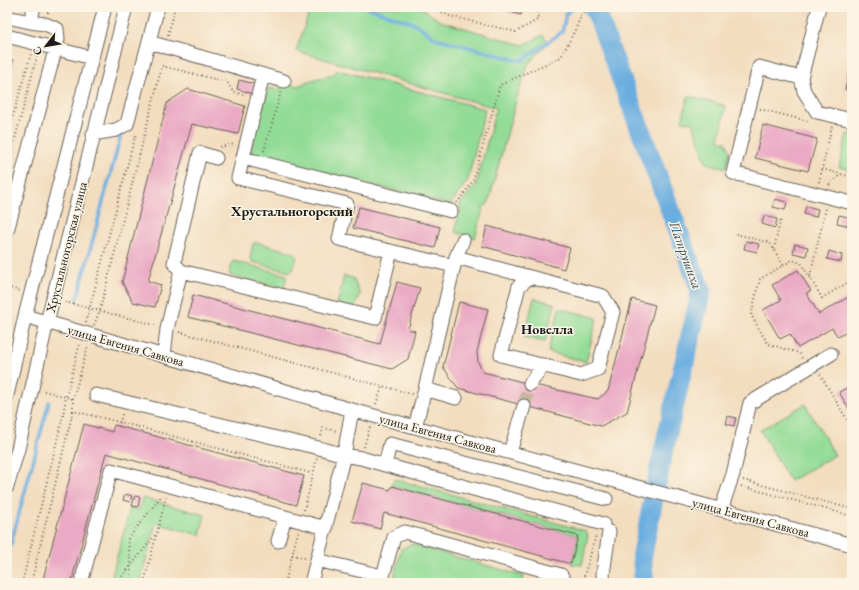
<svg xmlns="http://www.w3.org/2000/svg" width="859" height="590" font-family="'EB Garamond',serif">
  <rect width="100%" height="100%" fill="#fcf5e5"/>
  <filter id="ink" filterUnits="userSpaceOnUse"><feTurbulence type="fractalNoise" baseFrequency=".025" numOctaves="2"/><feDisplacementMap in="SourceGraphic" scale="8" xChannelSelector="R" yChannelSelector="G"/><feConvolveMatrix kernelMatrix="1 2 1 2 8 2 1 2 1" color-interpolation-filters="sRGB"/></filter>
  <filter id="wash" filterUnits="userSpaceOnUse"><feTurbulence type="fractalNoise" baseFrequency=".012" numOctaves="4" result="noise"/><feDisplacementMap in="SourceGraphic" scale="16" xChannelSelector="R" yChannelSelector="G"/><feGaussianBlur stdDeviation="0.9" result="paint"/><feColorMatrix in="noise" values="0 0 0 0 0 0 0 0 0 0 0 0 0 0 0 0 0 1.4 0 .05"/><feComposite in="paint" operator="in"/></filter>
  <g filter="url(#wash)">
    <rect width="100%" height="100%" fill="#f3ddbf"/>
    <path fill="#93dc97" stroke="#587c5a" d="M311,7H420L440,21L523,45L543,35L548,43L528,64L516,101L488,204L484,206L475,238L455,232L461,202L476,186L496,108L296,51Z
      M338,70L485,109L468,180L450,205L250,154L268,88L279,90L281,82L298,86L311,80L332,75Z
      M688,96L726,106L719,140L726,142L730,151L726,168L706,163L693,123L682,121Z
      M847,134L852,135V170L839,167Z
      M256,242L295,253L297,256L293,270L290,272L253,262L250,257L253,244Z
      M233,261L287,275L284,289L229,275Z
      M344,276L353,278L360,294L356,305L353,308L337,304Z
      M534,298L555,304L545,342L524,337Z
      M559,308L597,318L586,362L548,352Z
      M805,404L835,455L790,481L760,430Z
      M394,479L586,531L588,535L582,565L571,564L578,536L392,486Z
      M143,498L205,515L200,535L156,523L140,583H110L130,508L139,510Z
      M411,544L524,576L522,583H393L401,549Z"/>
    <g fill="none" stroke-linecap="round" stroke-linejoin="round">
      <path stroke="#6aaee0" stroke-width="3.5" d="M365,7L416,24L435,38L521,61L562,32L566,14L574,7
        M77,299L122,131
        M7,558L49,402"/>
      <path stroke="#6aaee0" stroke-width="20" d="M593,7L597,14L701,292L661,461L642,556L644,583"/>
    </g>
    <g id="blocks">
      <path fill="#eaa9c4" d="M491,7H523L521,15Z
        M7,59L13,60L8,81H7Z
        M851,66H852V91L845,89Z
        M239,80L255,84L253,94L237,89Z
        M188,89L245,106L238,134L192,124L148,281L161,285L155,307L133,302L122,282L167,103Z
        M763,125L817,139L808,171L755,158Z
        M775,199L787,202L785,210L773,207Z
        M806,206L818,209L816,217L804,214Z
        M359,207L440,227L435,248L353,228Z
        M839,215L852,218L850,226L837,223Z
        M764,216L777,219L775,228L762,224Z
        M487,226L570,248L564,269L482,246Z
        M746,241L759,244L757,252L744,249Z
        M795,244L808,247L806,256L793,253Z
        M829,251L842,255L841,262L827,259Z
        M798,270L811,291L806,293L819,314L852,295V329L838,337L832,328L798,348L790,334L780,339L763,310L781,300L772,285Z
        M397,282L420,288L408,329L415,331L408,359L392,369L188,317L193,295L380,344Z
        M632,299L655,305L627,412L601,426L458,388L443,367L459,302L488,309L477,352L478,362L483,372L530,384L598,399L608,391Z
        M852,385V414L839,392Z
        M728,416L736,418L734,426L726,424Z
        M84,424L112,432L114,425L304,476L296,505L106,453L71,583H42Z
        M363,483L390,490L392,486L578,536L571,564L384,513L380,529L352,521Z
        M125,494L132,496L130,502L123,500Z
        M135,496L140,497L138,507L132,506Z"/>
    </g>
  </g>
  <g filter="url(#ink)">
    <use href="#blocks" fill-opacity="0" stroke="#676055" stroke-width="1"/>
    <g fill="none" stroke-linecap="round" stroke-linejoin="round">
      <path stroke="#c8b69e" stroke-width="13" stroke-dasharray="13 6" stroke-linecap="butt" d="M524,406L530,384"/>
      <defs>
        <path id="minor" d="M819,7L801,78L804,91L817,112L852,120
          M7,17L30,22L34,7
          M7,36L92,58
          M149,42L284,81
          M263,75L238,178L347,204L339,239L454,266
          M801,78L759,67L733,173L852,203
          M93,134L116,130L127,124L158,7
          M216,158L200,153L174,263L181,271L375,318L391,251
          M243,158L451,211
          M7,231L58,39L57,29L45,24L30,22
          M456,257L530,277
          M530,277L603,296L613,312L598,369L581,375L501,355L519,286Z
          M25,316L352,410L852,545
          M164,356L167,329L181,271
          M530,384L543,365
          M425,389L456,398
          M7,395L25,316L105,7
          M96,395L319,448L344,455L361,458L385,465L603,524
          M415,427L425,389L456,257L463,240
          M510,452L524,406
          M385,465L390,444L606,499
          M7,487L18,449L47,322L126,7
          M721,510L733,474L750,403L831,354
          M278,541L285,517
          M317,560L382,576
          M81,583L111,470L326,528
          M311,583L344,455L352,410
          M381,583L394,537L405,532L561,575L566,583
          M604,583L603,574L609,532"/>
      </defs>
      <use href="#minor" stroke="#676055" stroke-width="15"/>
      <path stroke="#676055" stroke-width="2" stroke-dasharray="1 3" stroke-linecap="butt" d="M431,7L450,16L516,32L537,20L540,7
        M48,13L49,7
        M168,35L175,7
        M760,109L808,121
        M7,136L31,54
        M220,147L234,144
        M264,151L281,92
        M7,169L37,56
        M822,169L852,177
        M819,182L832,126
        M829,185L841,174
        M457,203L473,181L500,85L561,57L576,28L582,13L593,7
        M736,234L770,243L783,265
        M774,249L781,218
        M810,276L826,208
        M7,287L20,291
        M65,302L155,325
        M86,322L136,133
        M94,325L100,310L162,66L227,82L233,92L246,95
        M179,332L412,394
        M802,358L799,353L768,344L751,315L760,279L792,260L801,263L822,298L852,280
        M820,374L852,428
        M44,391L73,399
        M376,404L382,387
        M73,411V399L88,346
        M119,427L122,414
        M321,436L323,428L337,431
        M364,447L370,426
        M743,480L852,509
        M741,486L852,516
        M304,510L317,458
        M292,555L305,558
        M583,580L596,535
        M22,583L63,416L66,397L80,343
        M31,583L73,411L120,422L314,474
        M117,583L156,534
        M132,583L128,539L162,495
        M144,583L166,497
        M285,583L298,532"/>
      <use href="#minor" stroke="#fff" stroke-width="13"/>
    </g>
  </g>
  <g text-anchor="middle" stroke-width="3" stroke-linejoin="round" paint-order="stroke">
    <g font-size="13" fill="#1c1c1c" stroke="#fcf5e5">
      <text transform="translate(66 247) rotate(-76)" y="5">Хрустальногорская улица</text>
      <text transform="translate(126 345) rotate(16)" y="5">улица Евгения Савкова</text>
      <text transform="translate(438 433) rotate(15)" y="5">улица Евгения Савкова</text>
      <text transform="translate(751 517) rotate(15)" y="5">улица Евгения Савкова</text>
    </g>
    <g font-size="14" font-weight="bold" fill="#1c1c1c" stroke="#fcf5e5">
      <text x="292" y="216">Хрустальногорский</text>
      <text x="547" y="334">Новелла</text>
    </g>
    <g font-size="14" font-style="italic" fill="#3b566a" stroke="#fcf5e5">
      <text transform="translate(686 255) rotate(70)" y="5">Патрушиха</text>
    </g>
  </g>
  <rect width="859" height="590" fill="none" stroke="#fcf5e5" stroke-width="24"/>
  <g transform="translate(46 46) rotate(239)" stroke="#fcf5e5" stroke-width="3" paint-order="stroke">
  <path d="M0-3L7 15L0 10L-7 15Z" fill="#1c1c1c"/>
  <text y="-6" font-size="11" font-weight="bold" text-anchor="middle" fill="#1c1c1c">С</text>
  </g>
</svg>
